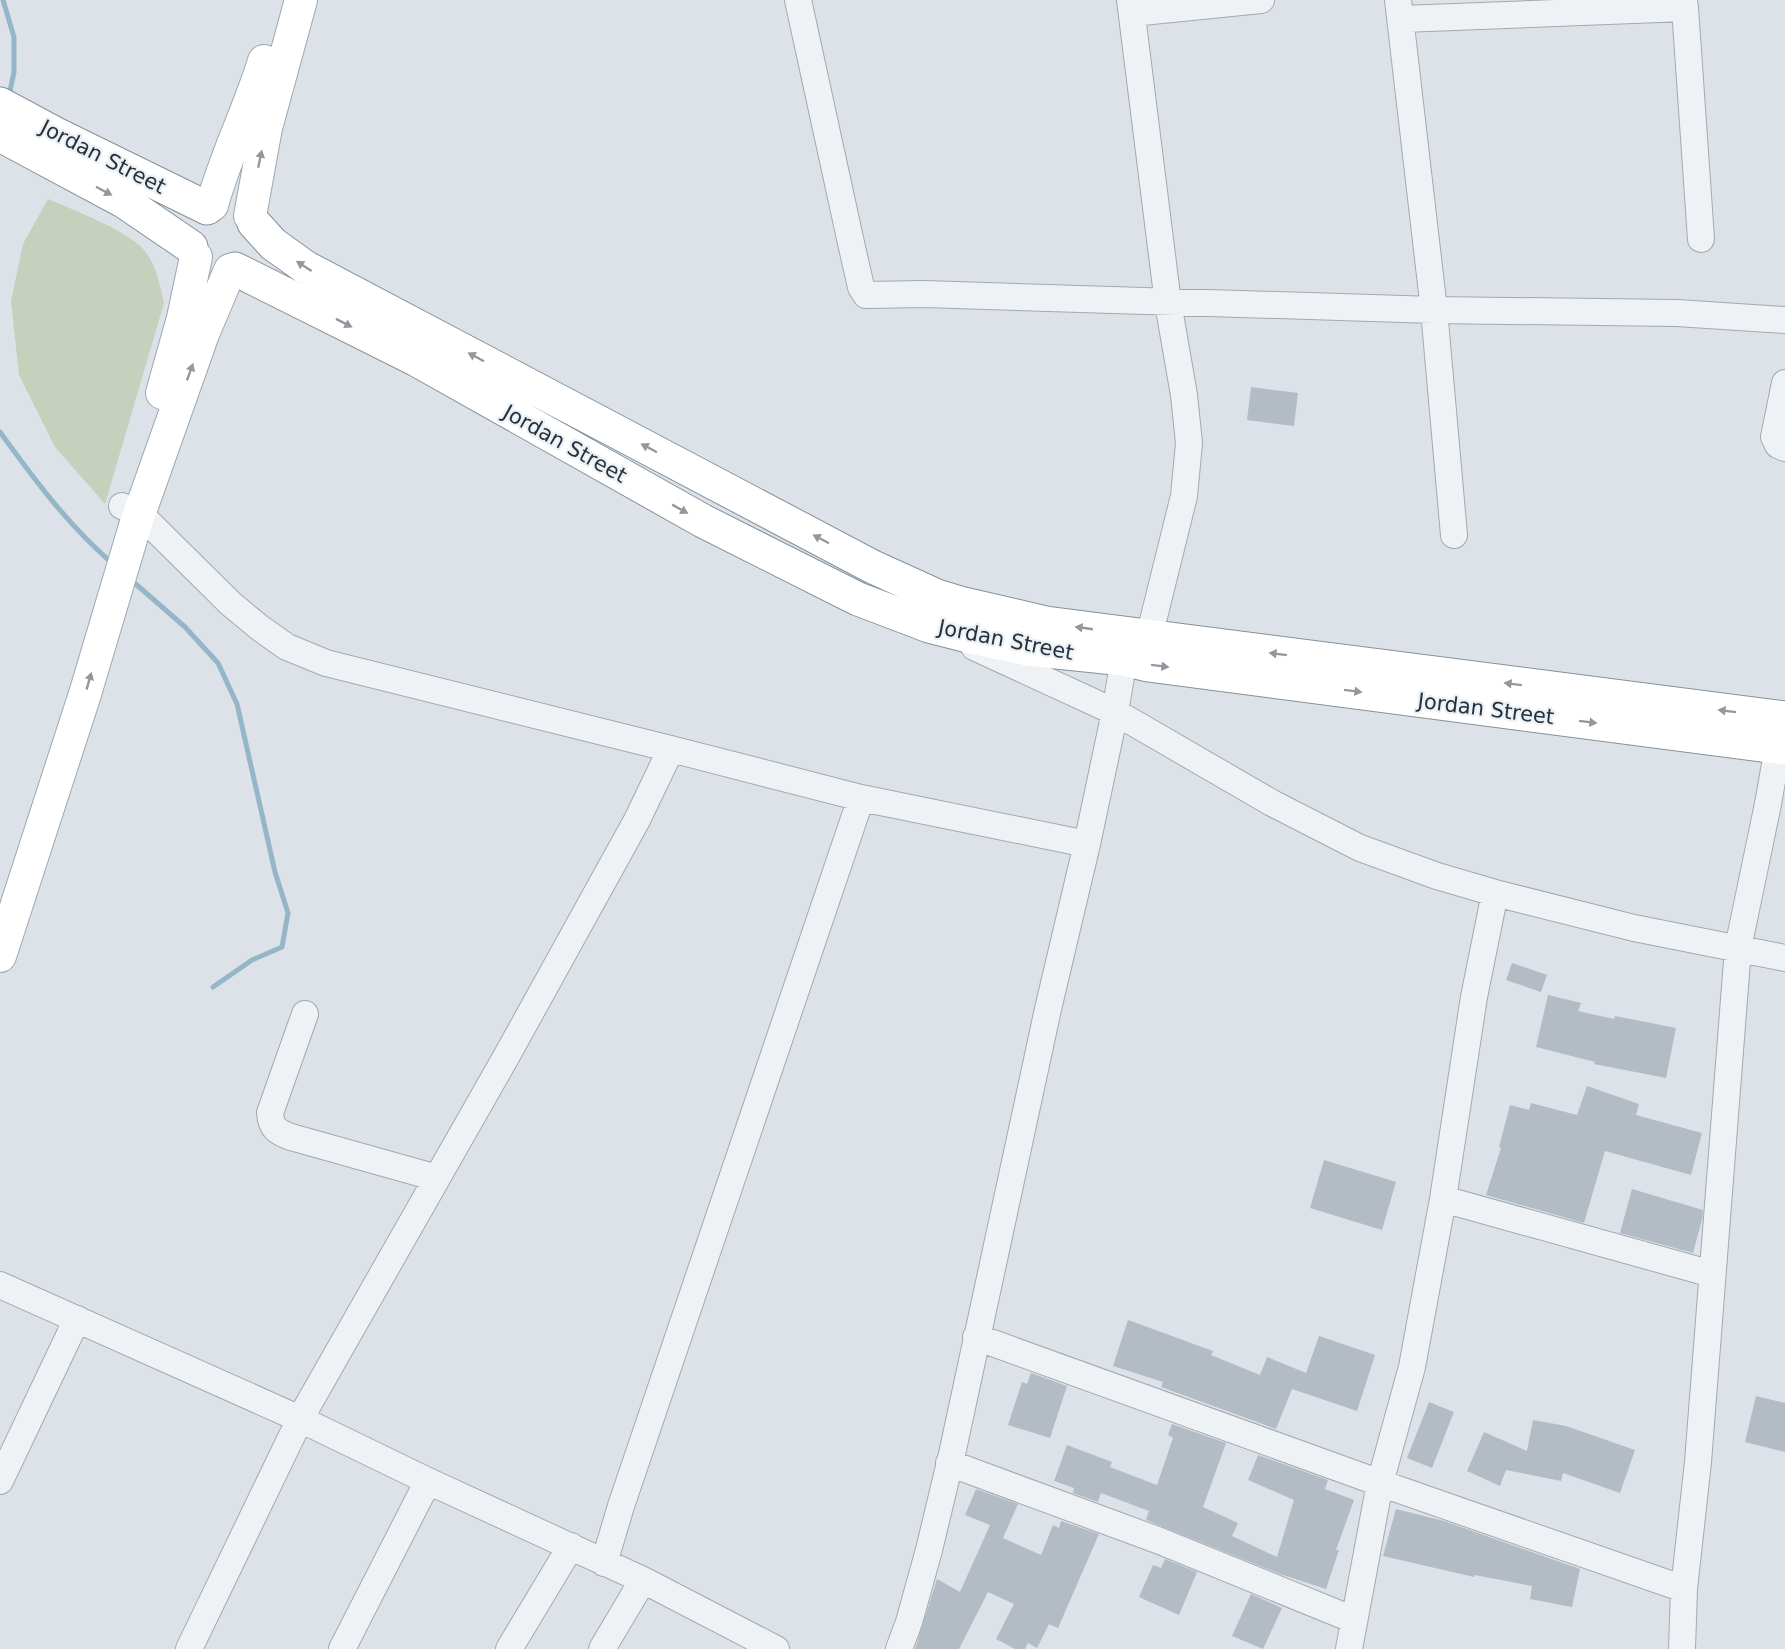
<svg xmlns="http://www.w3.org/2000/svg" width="1785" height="1649" font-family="'DejaVu Sans',sans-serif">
  <rect width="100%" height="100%" fill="#dce2e7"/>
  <path fill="#c5d1bd" d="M48,199C73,210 127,230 144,250C156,264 160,285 164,303L105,504L55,447L19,375L11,301L23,244Z"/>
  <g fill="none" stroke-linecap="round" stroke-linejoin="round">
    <path stroke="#95b6c9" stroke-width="5" d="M3,0L14,37V72L9,96
      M0,432C34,479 68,525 112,563
      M130,579L185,627L218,663L237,704L275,872L288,913L282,947L252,960L213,987"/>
  </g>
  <path fill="#b3bcc4" d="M1251,387L1298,393L1294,426L1247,420Z
    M1512,963L1547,975L1541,992L1506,980Z
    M1548,995L1581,1003L1578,1011L1614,1019L1615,1016L1676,1028L1666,1078L1594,1064L1595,1062L1536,1047Z
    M1587,1086L1639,1104L1636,1115L1702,1133L1691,1175L1605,1151L1584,1223L1486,1195L1501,1148L1499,1147L1510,1105L1529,1110L1531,1103L1577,1115Z
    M1324,1160L1396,1182L1382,1230L1310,1208Z
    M1632,1189L1703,1210L1702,1220L1693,1253L1620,1233Z
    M1128,1320L1213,1351L1211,1355L1260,1375L1267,1357L1306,1373L1319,1336L1375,1355L1357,1411L1292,1389L1276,1429L1161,1387L1163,1382L1113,1366Z
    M1031,1373L1067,1386L1050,1438L1008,1425L1022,1382L1027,1384Z
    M1756,1396L1785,1403V1452L1745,1442Z
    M1429,1402L1454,1412L1432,1468L1407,1458Z
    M1533,1420L1566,1426L1635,1450L1620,1493L1563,1473L1561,1481L1506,1470L1500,1486L1467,1471L1484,1432L1527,1451Z
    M1172,1424L1226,1443L1203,1507L1238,1523L1232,1536L1277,1557L1294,1500L1248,1480L1258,1455L1328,1480L1325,1489L1354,1500L1336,1550H1339L1326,1589L1280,1574L1146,1520L1149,1511L1101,1493L1098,1502L1073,1493L1074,1488L1054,1481L1067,1445L1112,1462L1110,1467L1157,1485L1173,1438L1168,1435Z
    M976,1489L1018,1504L1003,1538L1041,1555L1053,1525L1059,1528L1061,1521L1099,1534L1058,1628L1049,1624L1037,1648L1028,1643L1025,1649H1015L996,1639L1014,1604L988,1592L959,1649H915L937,1579L960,1592L990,1525L965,1515Z
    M1396,1509L1444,1521L1580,1569L1572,1607L1530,1599L1532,1586L1475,1575L1474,1577L1383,1556Z
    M1165,1559L1197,1572L1179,1615L1139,1597L1153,1565L1161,1568Z
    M1251,1594L1282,1608L1263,1649L1232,1636Z"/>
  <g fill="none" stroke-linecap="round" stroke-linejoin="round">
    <defs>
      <path id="minor" d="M798,0L851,243L861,287L866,295L924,294L1434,310L1677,313L1785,320
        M1130,0L1168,303L1184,395L1189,443L1184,496L1149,637
        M1398,0L1434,310L1454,535
        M1685,8L1701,239
        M1132,13L1261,0
        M1402,19L1685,8L1684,0
        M1785,383L1774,437L1778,445L1785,448
        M122,506L139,513L231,604L260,628L287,647L326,663L671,749L861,798L1087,844
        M974,647L1115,712L1272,803L1360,848L1437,876L1495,893L1634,928L1785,958
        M305,1014L270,1113C271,1128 277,1132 291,1137L437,1178
        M1443,1199L1712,1274
        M0,1285L300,1419L428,1481L643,1580L776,1649
        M976,1337L1380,1483L1684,1589
        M949,1463L1160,1541L1354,1620
        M0,1481L77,1319
        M604,1563L621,1506L861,798
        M189,1649L300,1419L506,1057L637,820L671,749
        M342,1649L428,1481
        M509,1649L571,1546
        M602,1649L643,1580
        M899,1649L909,1622L929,1550L952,1454L1048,1009L1087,844L1115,712L1124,659
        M1349,1649L1380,1483L1412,1367L1443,1199L1474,997L1495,893
        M1682,1649L1684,1589L1698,1462L1738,948L1768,804L1778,747"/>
      <path id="major" d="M212,205C225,157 249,110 264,61
        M250,216L266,128L301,0
        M162,393L183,318L196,257
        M0,956L85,694L135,526L203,334L230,270"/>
      <path id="highway" d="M0,104L56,134L207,208
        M0,135L125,202L191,247
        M254,223L273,244L305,267L873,567L937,596L960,603L1046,623L1785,718
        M235,269L417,360L703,521L858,599L929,626L972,637L1028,649L1124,659L1148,665L1785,748"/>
    </defs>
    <use href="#minor" stroke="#a1aab1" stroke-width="28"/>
    <use href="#major" stroke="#9ba8b3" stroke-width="34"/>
    <use href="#highway" stroke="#83929e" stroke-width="35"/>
    <use href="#minor" stroke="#eff2f5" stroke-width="26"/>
    <use href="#major" stroke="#fff" stroke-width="32"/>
    <use href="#highway" stroke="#fff" stroke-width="33"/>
  </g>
  <defs><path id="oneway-solid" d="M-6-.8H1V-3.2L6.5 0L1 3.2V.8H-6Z" transform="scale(1.5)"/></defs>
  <g fill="#92989e">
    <use href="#oneway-solid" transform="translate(260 159) rotate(-78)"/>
    <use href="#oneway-solid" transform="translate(104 191) rotate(28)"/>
    <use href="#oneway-solid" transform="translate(304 266) rotate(-147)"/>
    <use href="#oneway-solid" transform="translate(344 323) rotate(27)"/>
    <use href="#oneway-solid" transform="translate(476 357) rotate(-152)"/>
    <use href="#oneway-solid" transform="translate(190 372) rotate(-70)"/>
    <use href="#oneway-solid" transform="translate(649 448) rotate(-152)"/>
    <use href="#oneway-solid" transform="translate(680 509) rotate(29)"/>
    <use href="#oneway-solid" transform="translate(821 539) rotate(-152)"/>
    <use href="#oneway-solid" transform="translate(1084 628) rotate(-172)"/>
    <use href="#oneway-solid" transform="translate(1278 654) rotate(-173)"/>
    <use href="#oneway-solid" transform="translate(1160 666) rotate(7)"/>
    <use href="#oneway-solid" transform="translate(89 681) rotate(-74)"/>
    <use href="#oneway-solid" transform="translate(1513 684) rotate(-173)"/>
    <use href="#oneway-solid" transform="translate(1353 691) rotate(7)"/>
    <use href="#oneway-solid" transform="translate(1727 711) rotate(-173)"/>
    <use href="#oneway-solid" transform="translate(1588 722) rotate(7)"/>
  </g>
  <g text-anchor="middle" stroke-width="4.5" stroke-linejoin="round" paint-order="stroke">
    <g font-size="21" fill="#25323e" stroke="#ecf1f5">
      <text transform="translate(103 157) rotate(27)" y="7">Jordan Street</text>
      <text transform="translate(565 444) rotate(29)" y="7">Jordan Street</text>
      <text transform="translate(1006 640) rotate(11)" y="7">Jordan Street</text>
      <text transform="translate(1486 709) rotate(7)" y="7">Jordan Street</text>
    </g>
  </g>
</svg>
